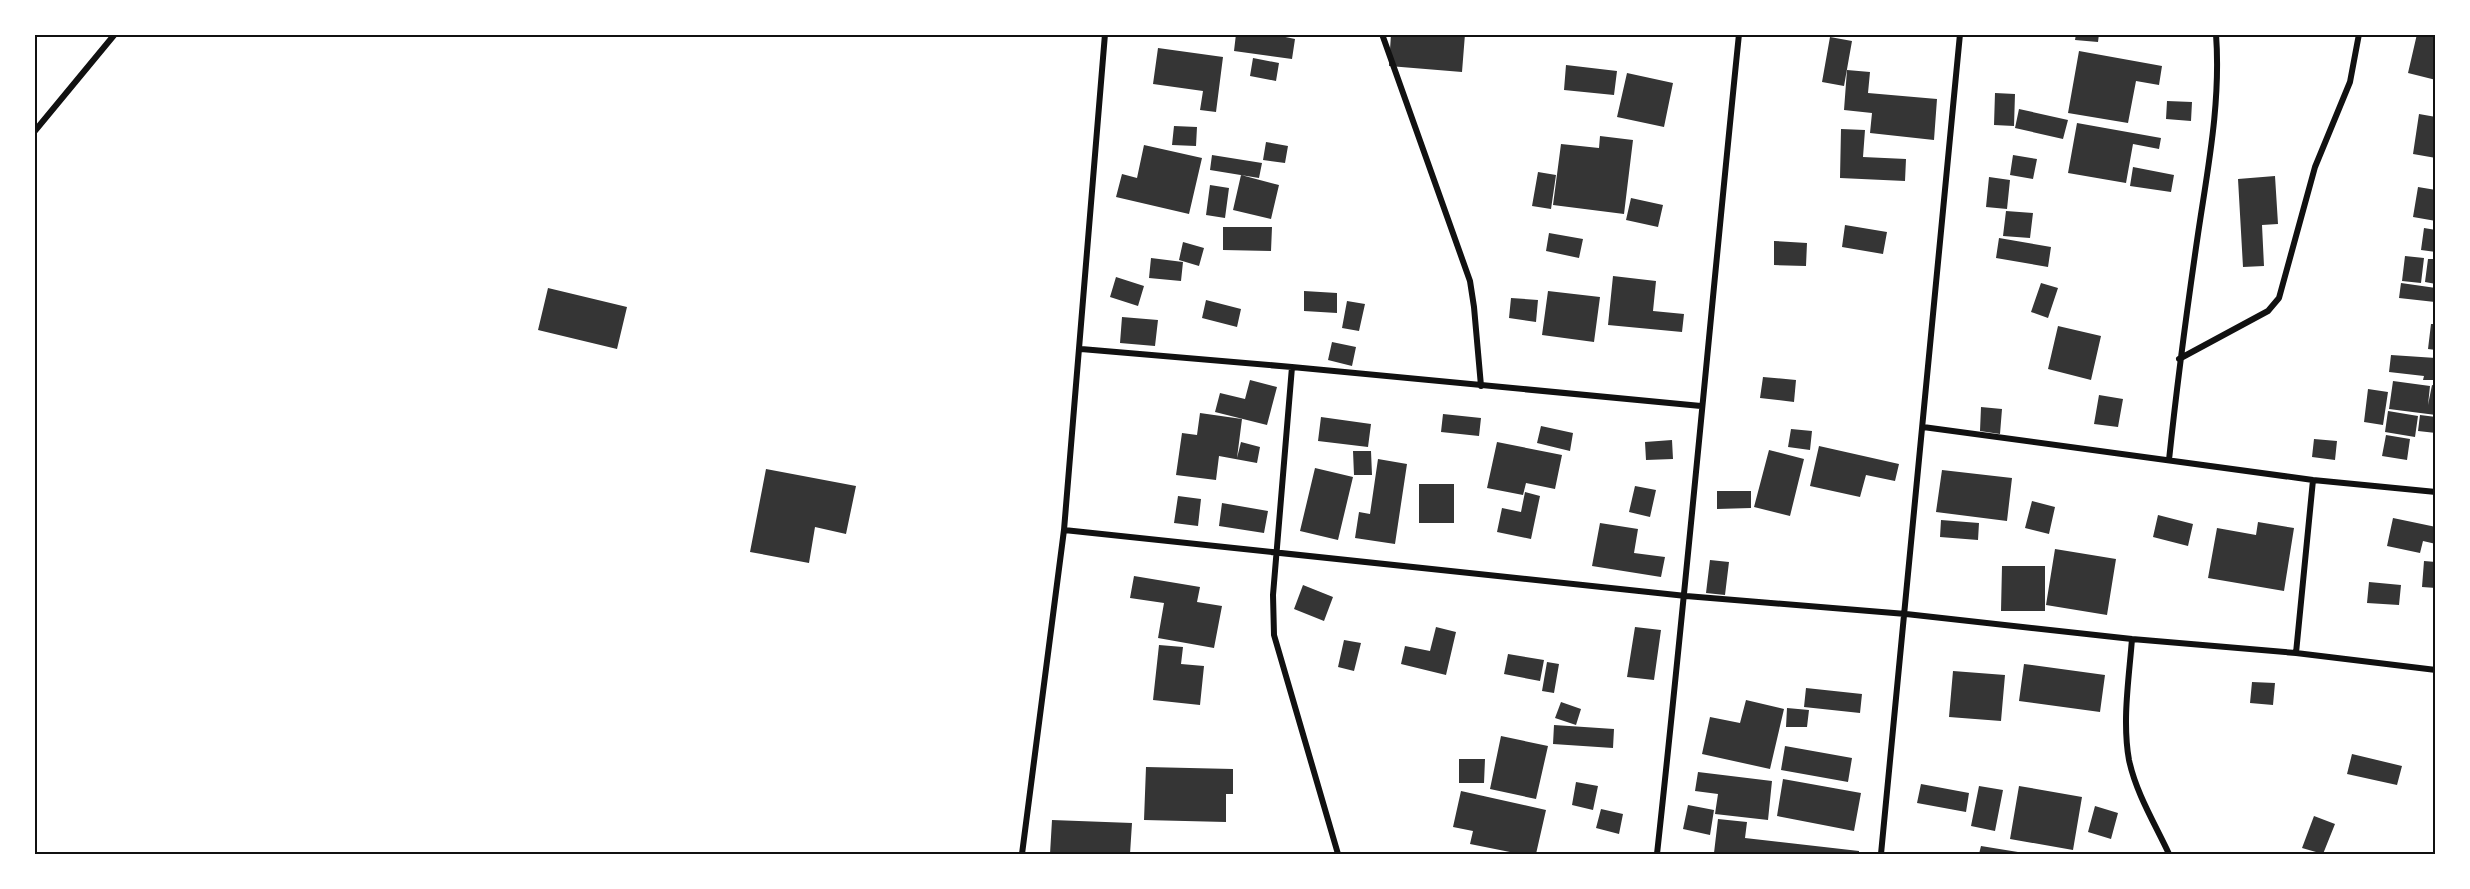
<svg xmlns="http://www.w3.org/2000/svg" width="2470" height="889" font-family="'Crimson Pro',serif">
  <rect width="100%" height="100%" fill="#fff"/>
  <path fill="#353535" d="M1236,34H1271L1295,39L1292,59L1234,51Z
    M1391,34H1465L1462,72L1389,66Z
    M2076,34H2099L2098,42L2075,40Z
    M2417,34H2436V80L2408,73Z
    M1830,37L1852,41L1844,86L1822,82Z
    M1158,48L1223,57L1216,112L1200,110L1203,91L1153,84Z
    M2079,51L2162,66L2159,85L2136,81L2128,123L2068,113Z
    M1253,58L1279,63L1276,81L1250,76Z
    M1566,65L1617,71L1614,95L1564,90Z
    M1847,70L1870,72L1868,93L1937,99L1934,140L1870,133L1872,113L1844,110Z
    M1627,73L1673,83L1664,127L1617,117Z
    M1995,93L2015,94L2014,126L1994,125Z
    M2167,101L2192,102L2191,121L2166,119Z
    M2019,109L2068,120L2063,139L2015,128Z
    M2419,114L2436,117V158L2413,154Z
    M2077,123L2161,138L2159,149L2133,144L2126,183L2068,173Z
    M1174,126L1197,127L1196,146L1172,145Z
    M1841,129L1865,130L1863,157L1906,159L1905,181L1840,178Z
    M1600,136L1633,140L1624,214L1553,205L1561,144L1599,148Z
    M1266,142L1288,146L1285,163L1263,160Z
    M1144,145L1202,158L1189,214L1116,197L1122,174L1137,178Z
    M1212,155L1262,163L1259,178L1210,170Z
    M2013,155L2037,159L2033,179L2010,175Z
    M2133,167L2174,175L2171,192L2130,186Z
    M1538,172L1556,175L1551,209L1532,206Z
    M1241,175L1279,185L1271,219L1233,210Z
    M2275,176L2278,224L2262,225L2264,266L2243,267L2238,179Z
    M1989,177L2010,180L2007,209L1986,207Z
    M1210,185L1229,188L1225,218L1206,215Z
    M2418,187L2436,190V221L2413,217Z
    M1631,198L1663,205L1658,227L1626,220Z
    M2006,211L2033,213L2030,238L2003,236Z
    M1845,225L1887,232L1883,254L1842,247Z
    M1223,227H1272L1271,251L1223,250Z
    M2424,228L2436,230V252L2421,250Z
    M1549,233L1583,239L1579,258L1546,251Z
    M1999,238L2051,247L2048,267L1996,258Z
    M1774,241L1807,243L1806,266L1774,265Z
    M1183,242L1204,248L1199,266L1179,260Z
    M2405,256L2424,258L2421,283L2402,281Z
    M1151,258L1183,262L1181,281L1149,278Z
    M2428,259H2436V284L2425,282Z
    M1613,276L1656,281L1653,311L1684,314L1682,332L1608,325Z
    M1116,277L1144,286L1138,306L1110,297Z
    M2041,283L2058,288L2048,318L2031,312Z
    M2401,283L2436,288L2435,302L2399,298Z
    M548,288L627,307L617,349L538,330Z
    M1304,291L1337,293V313L1304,311Z
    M1548,291L1600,297L1594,342L1542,335Z
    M1511,298L1538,300L1536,322L1509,318Z
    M1206,300L1241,309L1237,327L1202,318Z
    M1347,301L1365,304L1359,331L1342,328Z
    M1122,317L1158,320L1155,346L1120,343Z
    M2431,324H2436V350L2428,349Z
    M2058,326L2101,336L2091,380L2048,369Z
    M1332,342L1356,347L1352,366L1328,360Z
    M2391,355L2436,358V380H2423L2424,376L2389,372Z
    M1763,377L1796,380L1794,402L1760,398Z
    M1250,380L1277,387L1267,425L1215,412L1220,393L1245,399Z
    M2393,381L2430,386L2428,405L2432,385L2436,386V415L2389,409Z
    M2368,389L2388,392L2383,425L2364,422Z
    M2099,395L2123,399L2118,427L2094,424Z
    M1981,407L2002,409L2000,434L1980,431Z
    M2388,411L2418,416L2415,437L2385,432Z
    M1200,413L1242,419L1237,458L1241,442L1260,447L1257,463L1219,456L1216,480L1176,475L1182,433L1197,435Z
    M1443,414L1481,418L1479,436L1441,432Z
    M2420,415L2436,417V433L2418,431Z
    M1321,417L1371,424L1368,447L1318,441Z
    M1541,426L1573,433L1570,451L1537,443Z
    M1791,429L1812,431L1810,450L1788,447Z
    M2386,435L2410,439L2407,460L2382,456Z
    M2314,439L2337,441L2335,460L2312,457Z
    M1672,440L1673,459L1646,460L1645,442Z
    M1497,442L1562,455L1555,489L1526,483L1523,495L1487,488Z
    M1819,446L1899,464L1895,481L1866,475L1860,497L1810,486Z
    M1769,450L1804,459L1790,516L1754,507Z
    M1353,451H1371L1372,475H1354Z
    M1378,459L1407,464L1395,544L1355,538L1359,512L1370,514Z
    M1315,468L1353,477L1338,540L1300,531Z
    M766,469L856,486L846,534L815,527L809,563L750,552Z
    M1942,470L2012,478L2007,521L1936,512Z
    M1419,484H1454V523H1419Z
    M1635,486L1656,490L1650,517L1629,512Z
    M1717,491H1751V508L1717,509Z
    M1525,492L1540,496L1531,539L1497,532L1502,508L1521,512Z
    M1178,496L1201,499L1198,526L1174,523Z
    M2032,501L2055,507L2049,534L2025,528Z
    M1222,503L1268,511L1264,533L1219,526Z
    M2158,515L2193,524L2188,546L2153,537Z
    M2393,518L2436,527V544L2423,541L2420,553L2387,546Z
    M1941,520L1979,523L1978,540L1940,537Z
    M2258,522L2294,528L2284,591L2208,578L2217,528L2256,535Z
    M1600,523L1638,529L1634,553L1665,557L1661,577L1592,566Z
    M2055,549L2116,559L2107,615L2046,605Z
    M1710,560L1729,562L1725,595L1706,593Z
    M2424,561L2436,562V588L2422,587Z
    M2002,566H2045V611H2001Z
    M1134,576L1200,587L1197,602L1222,606L1214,648L1158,638L1164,603L1130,598Z
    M2369,582L2401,585L2399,605L2367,603Z
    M1303,585L1333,597L1324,621L1294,609Z
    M1436,627L1456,632L1446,675L1401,664L1405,646L1430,651Z
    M1635,627L1661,630L1654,680L1627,677Z
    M1344,640L1361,643L1354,671L1338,667Z
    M1159,645L1183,647L1181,664L1204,666L1200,705L1153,700Z
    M1508,654L1544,660L1540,681L1504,674Z
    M1547,662L1559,664L1554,693L1542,691Z
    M2024,664L2105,675L2100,712L2019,701Z
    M1953,671L2005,675L2001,721L1949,717Z
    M2252,682L2275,683L2273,705L2250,703Z
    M1806,688L1862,694L1860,713L1804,707Z
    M1746,700L1784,709L1770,769L1702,754L1710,717L1740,723Z
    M1561,702L1581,709L1576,725L1555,718Z
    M1787,708L1809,710L1807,727H1786Z
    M1554,725L1614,729L1613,748L1553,744Z
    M1501,736L1548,746L1536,799L1490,789Z
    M1785,746L1852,758L1848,782L1781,770Z
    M2352,754L2402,766L2397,785L2347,774Z
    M1459,759H1485L1484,783H1459Z
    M1146,767L1233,769V794H1226V822L1144,820Z
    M1698,772L1772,781L1768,820L1715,814L1718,794L1695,791Z
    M1783,779L1861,793L1854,831L1777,816Z
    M1576,782L1598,786L1593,810L1572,805Z
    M1921,784L1969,793L1966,812L1917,803Z
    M1979,786L2003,790L1995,831L1971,826Z
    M2019,786L2082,797L2073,850L2010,839Z
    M1461,791L1546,810L1536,854H1520L1470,844L1473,831L1453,827Z
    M1688,805L1714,810L1710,835L1683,829Z
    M2095,806L2118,813L2111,839L2088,832Z
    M1601,809L1623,814L1619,834L1596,828Z
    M2314,816L2335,824L2323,854L2302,848Z
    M1718,819L1747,822L1745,838L1859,851V854L1714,853Z
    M1052,820L1132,823L1130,854H1050Z
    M1981,846L2024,853V854H1979Z"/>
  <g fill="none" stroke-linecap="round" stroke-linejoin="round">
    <path stroke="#111" stroke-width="6" d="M1382,34L1470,281L1474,307L1481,386
      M34,132L115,34
      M1081,349L1292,367L1701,406
      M2179,359L2268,311L2279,298L2315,167L2350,82L2359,34
      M1292,367L1273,595L1274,635L1338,854
      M1923,427L2313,480L2436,492
      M2169,460C2177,384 2187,309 2198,234C2208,167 2221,102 2216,34
      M1064,530L1686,596L1906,614L2132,639L2296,653L2436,670
      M2132,639C2129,678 2122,721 2129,760C2136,793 2155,824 2169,854
      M2296,653L2313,480
      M1022,854L1064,530L1105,34
      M1657,854C1687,581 1711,308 1739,34
      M1881,854L1960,34"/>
  </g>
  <rect width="2470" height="889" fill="none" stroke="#ffffff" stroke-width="72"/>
  <rect x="36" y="36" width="2398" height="817" fill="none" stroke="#111" stroke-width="2"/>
</svg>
